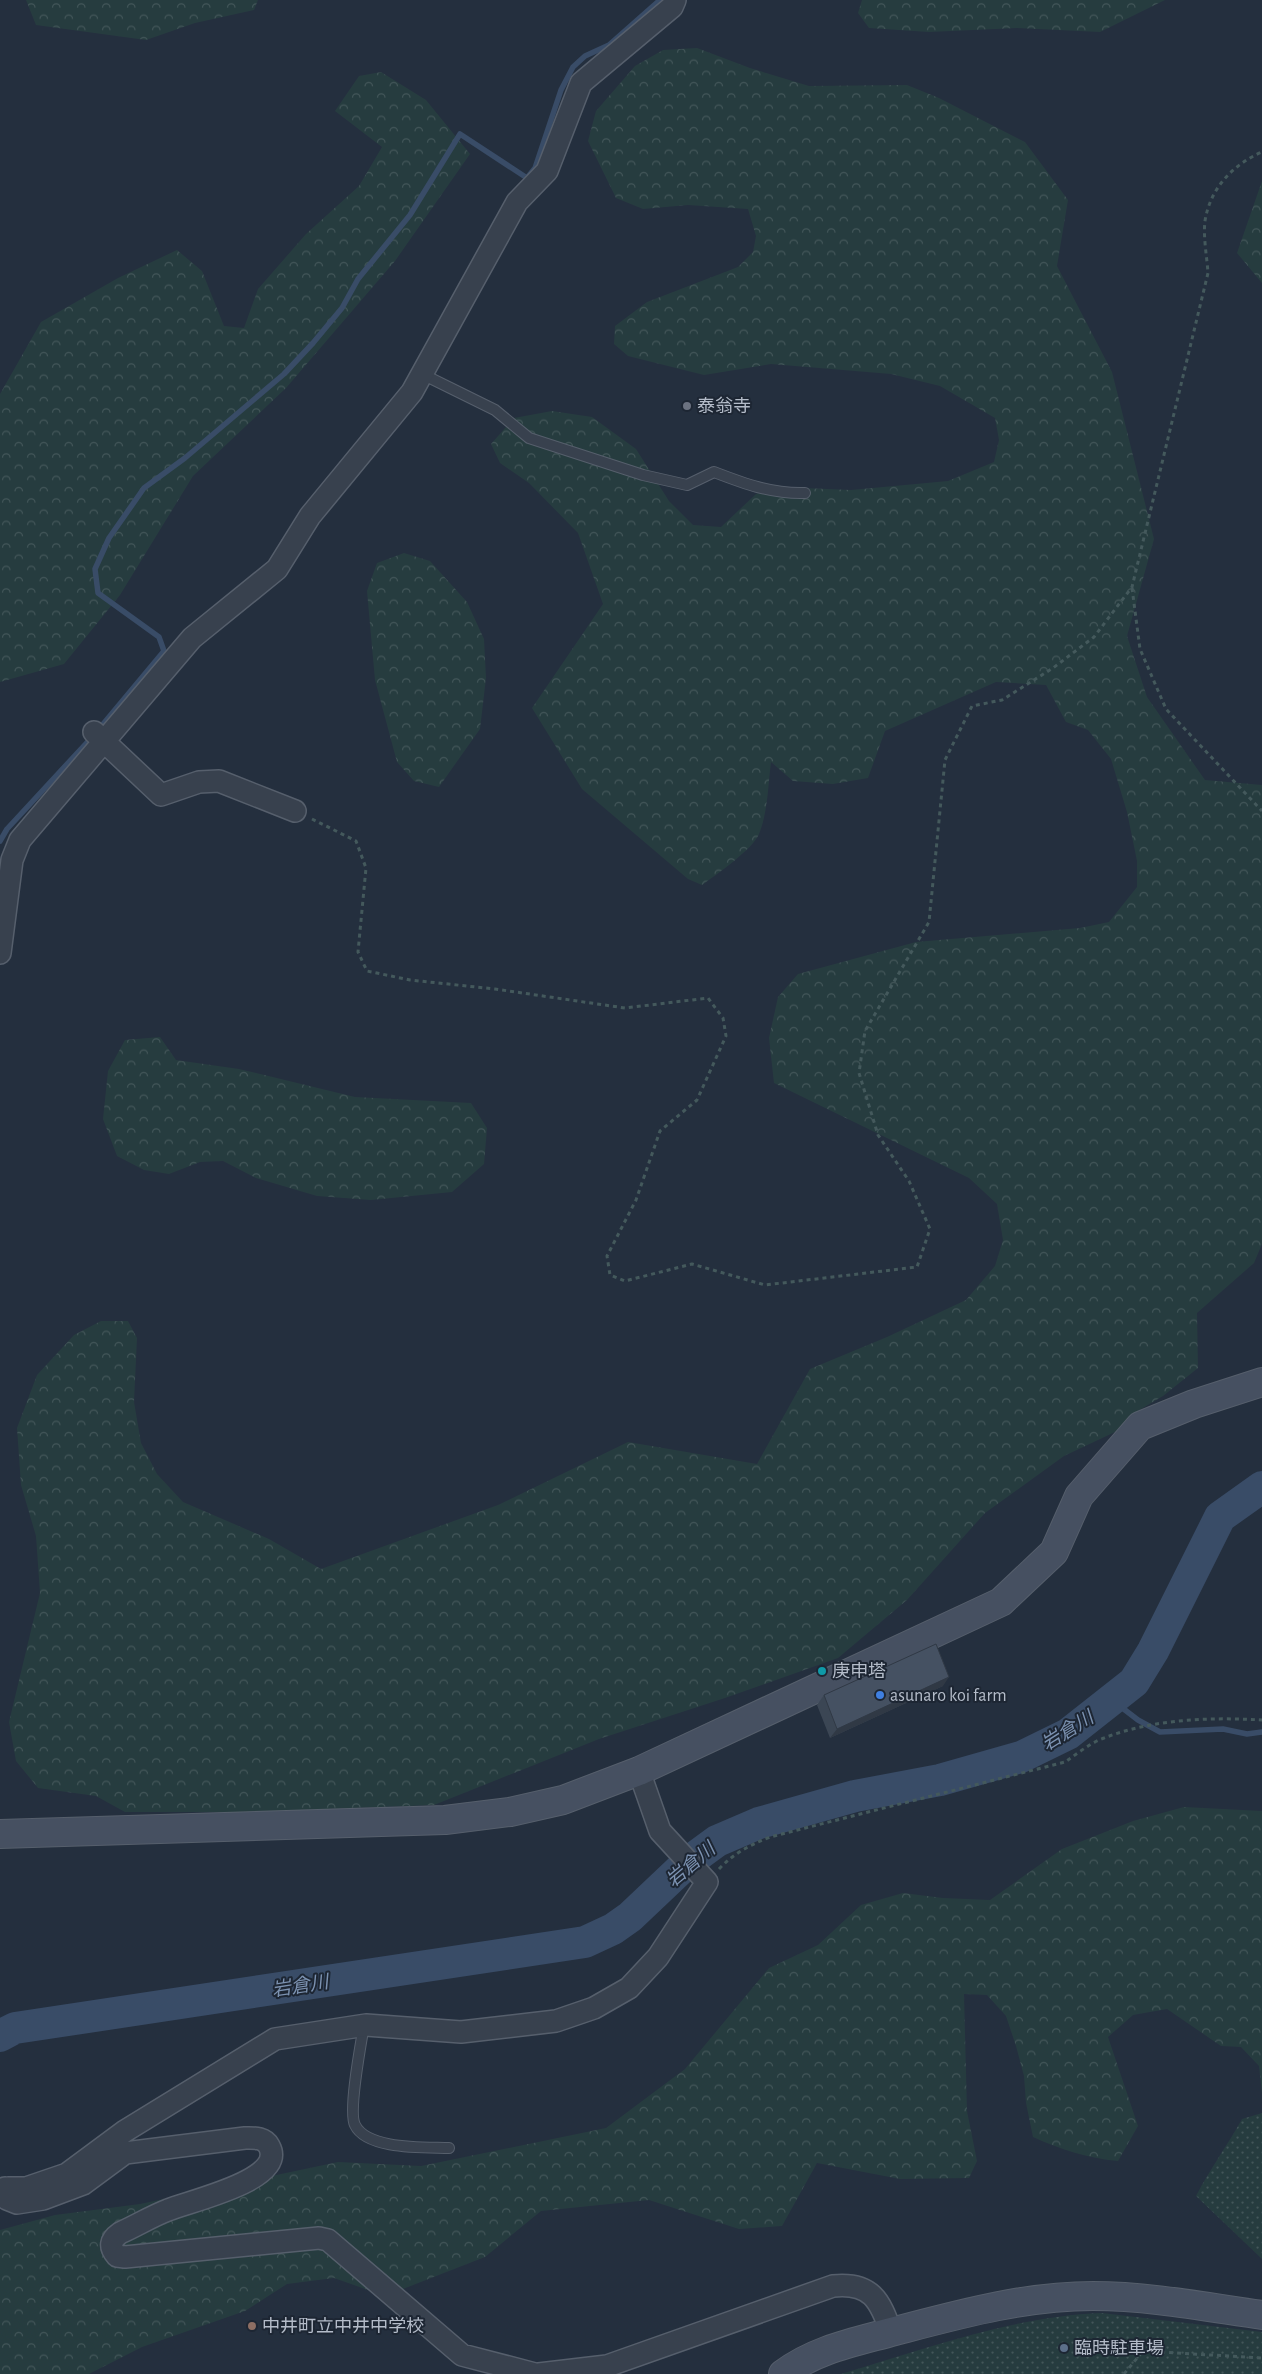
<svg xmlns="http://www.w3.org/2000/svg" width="1262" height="2374" font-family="'Alegreya Sans','Noto Sans JP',sans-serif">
  <defs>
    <pattern id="forest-crowns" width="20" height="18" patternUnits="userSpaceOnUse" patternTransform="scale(1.25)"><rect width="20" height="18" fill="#263c3f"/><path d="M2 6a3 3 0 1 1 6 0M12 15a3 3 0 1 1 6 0" fill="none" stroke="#435659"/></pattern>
    <pattern id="park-dots" width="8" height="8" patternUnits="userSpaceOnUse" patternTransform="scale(1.25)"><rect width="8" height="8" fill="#263c3f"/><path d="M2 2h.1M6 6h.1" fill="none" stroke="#435659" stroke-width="1.8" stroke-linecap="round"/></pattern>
  </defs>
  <rect width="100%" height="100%" fill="#242f3e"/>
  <path fill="url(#forest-crowns)" d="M26,0H258L254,10L195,23L146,40L36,25Z
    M862,0H1165L1100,32L1017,28L929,32L869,28L858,13Z
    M697,48L750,68L809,86L907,85L939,98L1025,142L1068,200L1057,266L1112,372L1154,539L1127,636L1147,697L1205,780L1262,785V1244L1254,1263L1197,1313L1198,1368L1163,1396L1136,1412L1115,1432L1064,1456L985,1513L907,1600L838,1658L725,1698L599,1739L434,1805L249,1812H125L96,1796L38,1788L16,1761L9,1722L40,1593L36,1536L21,1485L17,1428L37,1375L74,1335L101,1321H128L137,1338L134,1402L141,1443L157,1474L183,1502L269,1539L321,1569L498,1505L628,1442L757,1464L810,1369L887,1337L966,1300L995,1266L1003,1240L997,1204L969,1178L774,1083L769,1038L778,997L798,974L916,942L1080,928L1109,922L1137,887V861L1127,812L1111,759L1088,730L1066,722L1046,685L996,682L885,731L868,778L833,784L793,781L771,762C768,785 768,812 759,834C753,849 716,875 702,885L688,879L582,789L532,708L603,604L578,533L529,483L500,463L491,444L514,418L552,411L592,417L636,449L669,501L693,525L721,527L756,494L780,487L851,490L948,481L994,462L999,440L995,418L940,386L891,374L771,364L704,375L628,356L614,344L615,326L647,302L738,267L753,252L756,236L748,209L688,205L643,209L616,198L588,141L596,111L635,66L663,50Z
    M381,72L426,100L470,154L395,261L286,388L193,476L120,595L64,664L0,682V394L41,322L118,278L177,250L202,271L224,326L244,328L258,289L306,234L359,186L382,147L335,111L359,76Z
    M1262,181V283L1237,253Z
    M404,553L430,561L467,602L484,639L486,678L480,729L439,787L414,781L397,762L375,680L367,591L377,563Z
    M160,1037L176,1060L239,1069L355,1097L471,1103L487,1128L484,1164L452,1192L371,1200L317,1196L256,1178L223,1161L200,1162L169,1174L144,1170L117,1156L103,1119L108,1071L125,1040Z
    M1184,1807L1262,1811V2094L1259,2066L1241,2047L1221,2046L1167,2009L1133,2015L1108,2037L1138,2126L1118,2161C1087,2158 1062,2150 1033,2137L1026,2103L1024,2076L1016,2046L1006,2016L987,1995L964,1994L967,2111L977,2161L969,2178L900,2179L817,2163L782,2226L739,2229L649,2200L541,2211L485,2257L385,2296L334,2278L287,2284L245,2311L142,2347L89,2374H0V2230L55,2215L140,2204L338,2162L421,2166L606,2128L685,2069L769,1968L818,1945L861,1905L903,1893L943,1898L990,1900L1062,1849L1133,1821Z"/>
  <path fill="url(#park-dots)" d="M1262,2113V2259L1196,2196C1210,2169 1227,2146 1242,2119Z
    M1102,2313L1262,2332V2374H841C924,2349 1014,2316 1102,2313Z"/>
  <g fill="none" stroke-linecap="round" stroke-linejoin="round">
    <path stroke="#394c67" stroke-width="5.5" d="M0,841L7,829L94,735L164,651L159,637L98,593L95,569L109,538L144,488L185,458L284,374L313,343L342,308L358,279L410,215L460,134L527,178L535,168L561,90L573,67L585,56L609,45L660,0
      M1112,1700L1138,1720L1160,1732L1223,1729L1247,1734L1262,1732"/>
    <path stroke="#394c67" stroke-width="32" d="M0,2036L15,2028L585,1942L613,1929L630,1917L687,1863L717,1841L759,1823L855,1796L940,1780L1021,1757L1068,1734L1134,1682L1153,1651L1220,1517L1262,1487"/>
    <defs>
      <path id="lane" d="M422,374L495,410L529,438L643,475L687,485L714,472C745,484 772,494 805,493
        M364,2025C361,2043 348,2112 355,2125C367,2150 425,2147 449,2148"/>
      <path id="street" d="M94,732L161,795L199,782L219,781L295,811
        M0,953L12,860L20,840L192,638L277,569L310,516L412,392L517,202L547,171L581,83L672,7L675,0
        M5,2188L7,2199L17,2203L43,2199L83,2184L125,2153L245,2138C254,2138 264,2137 269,2146C288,2180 189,2201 168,2210C152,2216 136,2226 120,2233C110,2240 109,2247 117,2256L125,2257L319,2238L328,2240L462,2355L535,2374
        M8,2188H26L67,2174L125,2131L275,2039L366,2025L461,2032L556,2021L594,2008L629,1988L658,1957L707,1882L660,1831L639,1771
        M539,2374L607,2366L833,2286C871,2282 880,2300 891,2332"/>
      <path id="secondary" d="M0,1834L445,1820L510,1812L563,1800L639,1771L1001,1602L1054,1552L1079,1496L1140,1426L1194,1404L1262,1382
        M783,2374C816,2349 856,2342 895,2331C960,2314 1025,2296 1093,2296C1149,2296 1206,2307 1262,2315"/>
    </defs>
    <use href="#lane" stroke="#565f6c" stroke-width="12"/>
    <use href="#street" stroke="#565f6c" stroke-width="24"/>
    <use href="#secondary" stroke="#565f6c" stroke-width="30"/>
    <path stroke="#44595c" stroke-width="3" stroke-dasharray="4 4" stroke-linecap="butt" d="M1132,588L1140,649L1166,709L1262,811
      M312,819L356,841L366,868L358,952L367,971L410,980L495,989L625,1008L708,998L723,1018L726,1036L697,1100L660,1131L636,1200L607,1256L610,1275L625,1281L692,1264L765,1285L917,1267L930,1229L909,1181L878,1135L859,1073L865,1031L929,922L945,760L972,706L1002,700L1053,668L1094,637L1132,587L1208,273C1207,257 1203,237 1205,221C1210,189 1232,165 1262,152
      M719,1869C734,1853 750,1845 770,1837L1065,1762C1077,1754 1090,1743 1104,1738C1153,1719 1210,1717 1262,1720
      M1136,2344H1140L1143,2351
      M1124,2374L1143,2351L1262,2358"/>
    <use href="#lane" stroke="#38414e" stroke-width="10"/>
    <use href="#street" stroke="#38414e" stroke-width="21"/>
    <use href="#secondary" stroke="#465061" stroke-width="28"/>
  </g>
  <path fill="#3b4654" d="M943,1686L830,1738L817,1705L824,1695Z"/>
  <path fill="#303945" d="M949,1677L943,1686L830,1738L837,1729Z"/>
  <path fill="#455162" stroke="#303945" d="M936,1644L949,1677L837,1729L824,1695Z"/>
  <circle fill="#6b7280" stroke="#1d2633" stroke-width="2" cx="687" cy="406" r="5"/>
  <circle fill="#0f9aa8" stroke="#1d2633" stroke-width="2" cx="822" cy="1671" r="5"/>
  <circle fill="#3f7fe0" stroke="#1d2633" stroke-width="2" cx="880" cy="1695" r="5"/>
  <circle fill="#8d6e63" stroke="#1d2633" stroke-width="2" cx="252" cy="2326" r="5"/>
  <circle fill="#5c6f8a" stroke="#1d2633" stroke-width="2" cx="1064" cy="2348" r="5"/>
  <g text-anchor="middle" stroke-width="4" stroke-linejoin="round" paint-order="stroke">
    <g font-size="18" fill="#b4bcc9" stroke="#1d2633" text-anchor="start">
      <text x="697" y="412">泰翁寺</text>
      <text x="832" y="1677">庚申塔</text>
      <text x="890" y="1701">asunaro koi farm</text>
      <text x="262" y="2332">中井町立中井中学校</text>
      <text x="1074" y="2354">臨時駐車場</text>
    </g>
    <g font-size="19" font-style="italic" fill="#7c92b1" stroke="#1d2633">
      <text transform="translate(1067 1730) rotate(-32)" y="7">岩倉川</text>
      <text transform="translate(690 1864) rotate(-40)" y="7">岩倉川</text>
      <text transform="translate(300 1985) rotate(-9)" y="7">岩倉川</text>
    </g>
  </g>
</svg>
